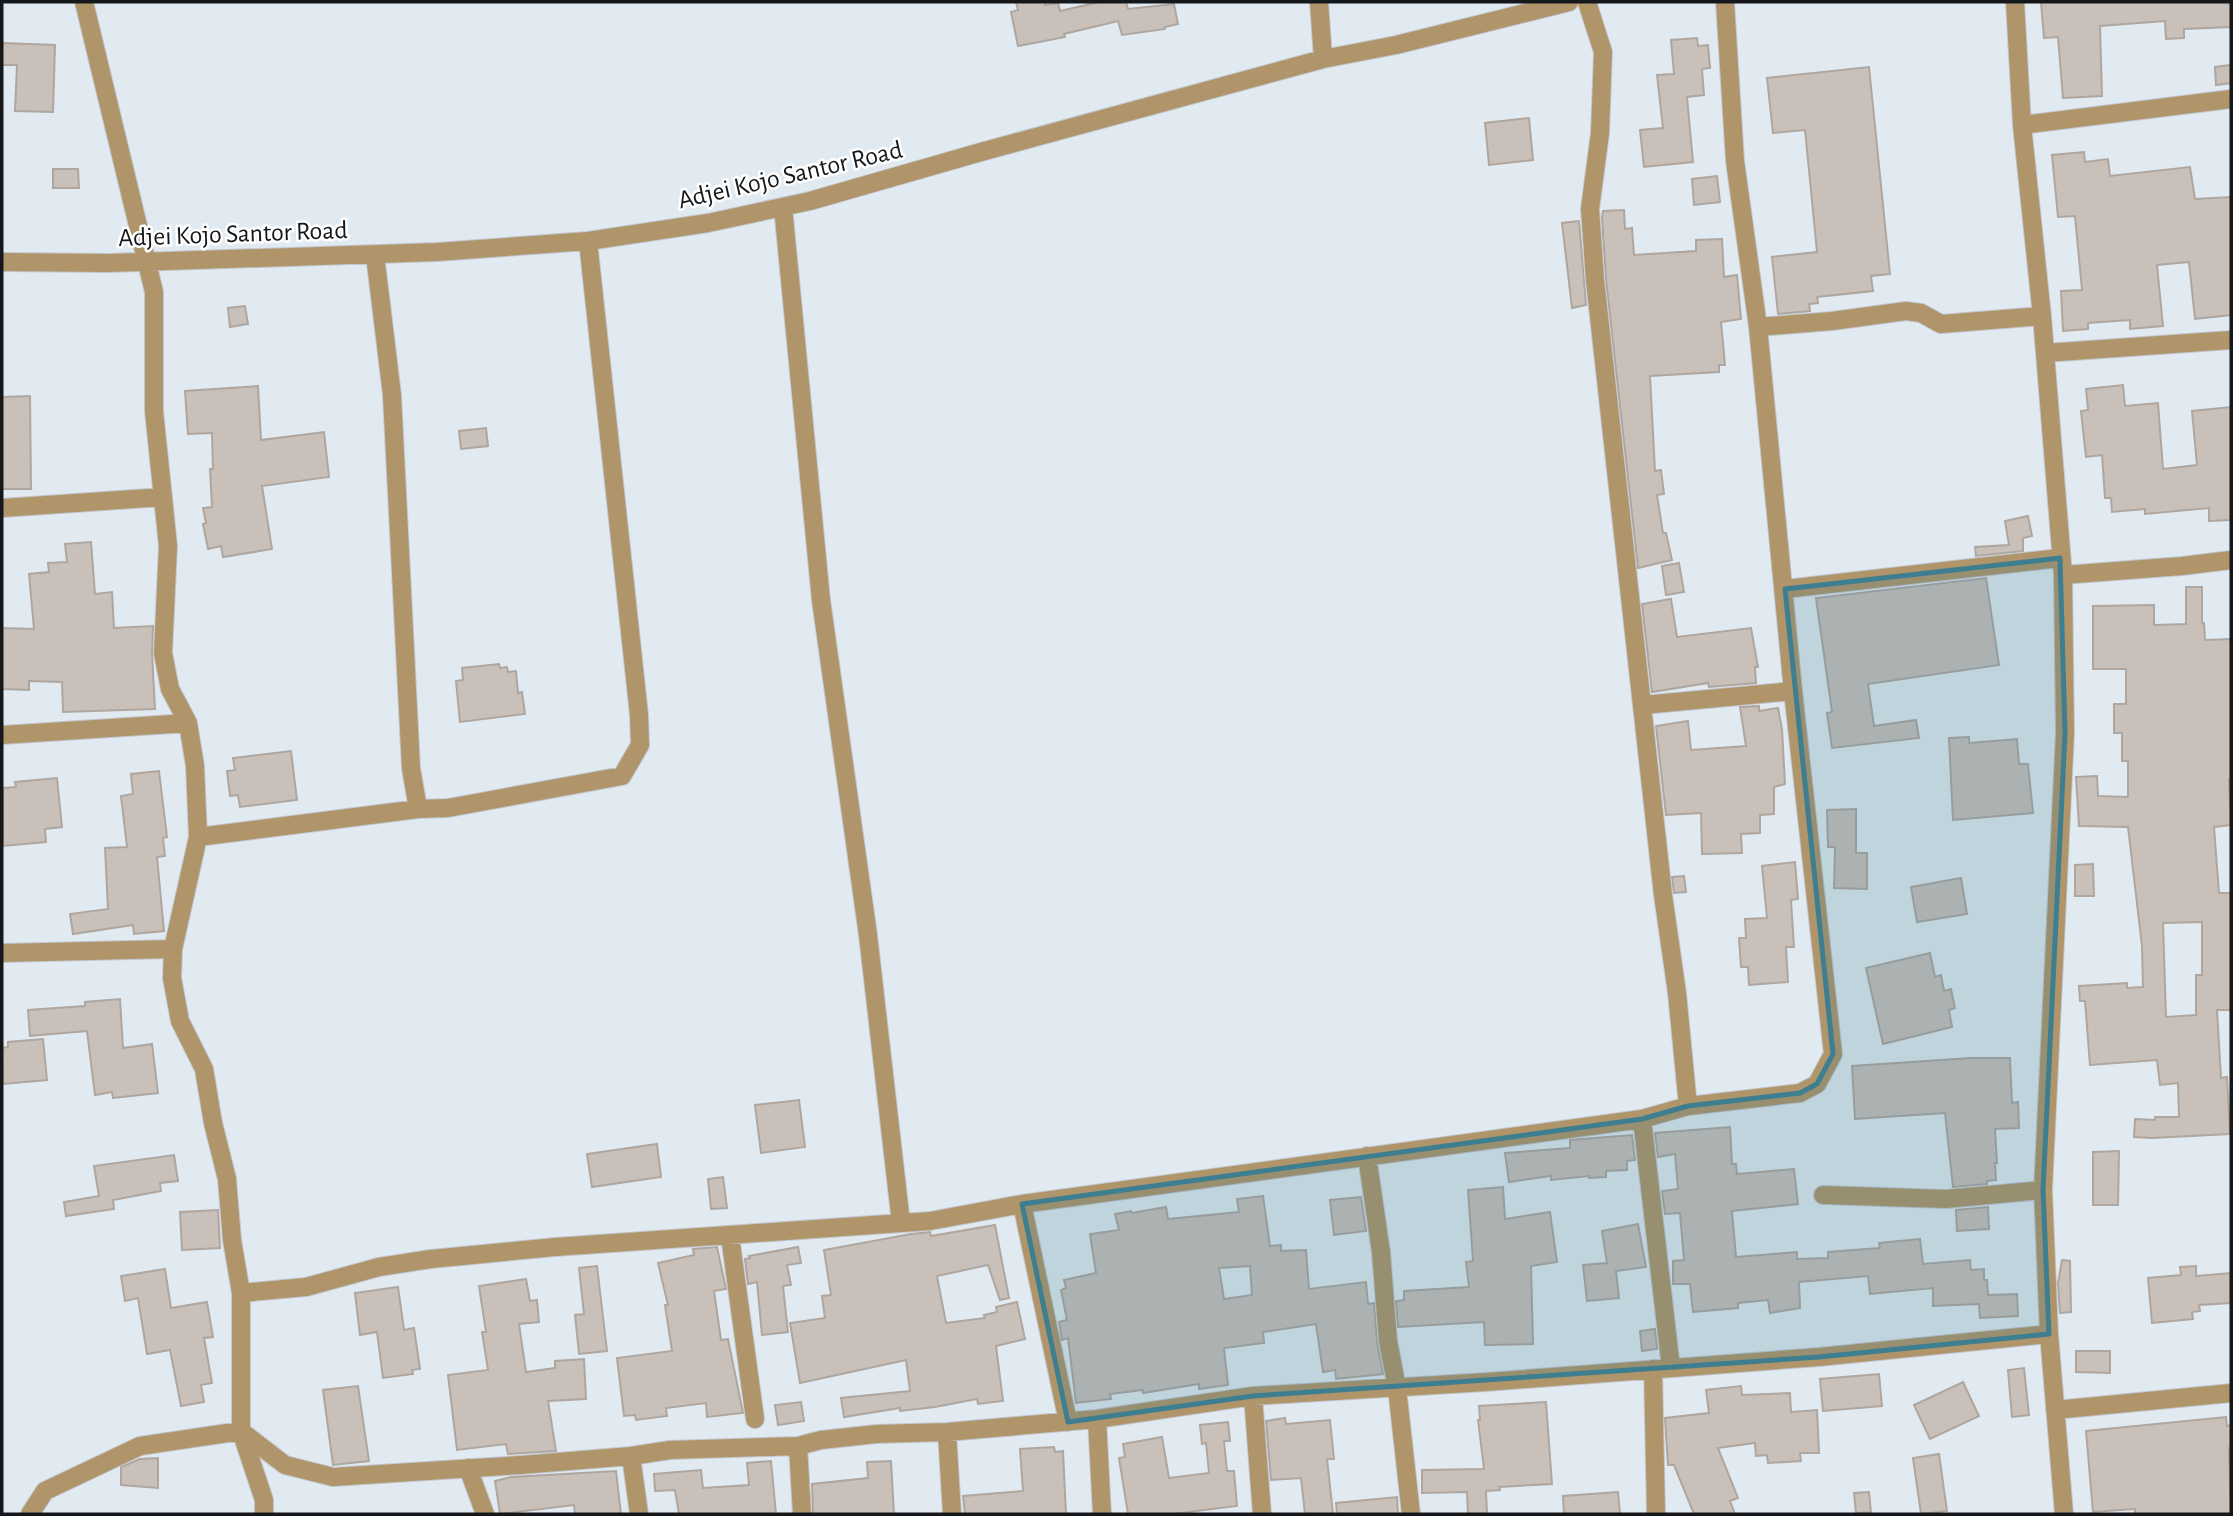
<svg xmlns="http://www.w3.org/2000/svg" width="2233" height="1516" font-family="'Alegreya Sans',sans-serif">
  <rect width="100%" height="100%" fill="#e2eaf1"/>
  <path fill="#c8c0b9" stroke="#aea69f" stroke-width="2" fill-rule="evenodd" d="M1016,2H1045V5L1058,3L1060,11L1099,2H1126L1128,9L1174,4L1178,24L1165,27V29L1122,35L1118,21L1064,34L1065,37L1018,46L1011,12L1018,10Z
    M2041,2H2231V27L2184,29V38L2166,39L2165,21L2100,26L2102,96L2063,98L2058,37L2044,38Z
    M1697,38L1698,46L1708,45L1710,68L1702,69L1704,95L1687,97L1693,162L1644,167L1640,130L1663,128L1657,75L1674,74L1671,40Z
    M2,43L55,45L53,112L15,111L17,65H2Z
    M2231,65V83L2216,85L2215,67Z
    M1869,67L1890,274L1871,276L1873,291L1817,297L1818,303L1809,304L1810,311L1778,314L1772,257L1817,252L1805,130L1773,133L1767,78Z
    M1529,118L1533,160L1489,165L1485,123Z
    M2084,152L2085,162L2108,159L2110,176L2190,167L2195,199L2231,197V315L2195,319L2189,262L2157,265L2163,326L2130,329V320L2088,323V329L2063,331L2061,291L2082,290L2075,216L2058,217L2052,155Z
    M53,169H78L79,188H53Z
    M1717,176L1720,202L1694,205L1692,179Z
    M1624,210L1625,229L1632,228L1634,255L1696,251V240L1722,239L1724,277L1737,275L1741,319L1721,322L1725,365H1719V372L1650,376L1655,471L1661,470L1664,494L1657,495L1663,533H1666L1672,560L1638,568L1606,279L1602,218L1603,211Z
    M1579,221L1586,305L1572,308L1562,223Z
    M245,306L248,324L230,327L228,308Z
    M2123,385L2125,406L2158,403L2163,469L2197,465L2192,411L2231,407V520L2209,521V508L2145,514V509L2112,512L2111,498H2105L2102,455L2086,457L2081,411L2088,410L2086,389Z
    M258,386L261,440L324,432L329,477L262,486L272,549L223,557L221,546L208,549L203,524L206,523L203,508L212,507L210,469H213L212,433L188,434L185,391Z
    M30,396L31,489H2V397Z
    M486,428L488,446L461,449L459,431Z
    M2028,516L2032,536L2023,538V551L1976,556L1975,547L2009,545L2005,521Z
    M91,542L95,594L112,592L114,628L153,626L152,653L155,709L63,712L62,682L29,681V690L2,689V628L34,629L29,574L49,572L48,563L67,562L65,544Z
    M1679,563L1684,592L1666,595L1662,566Z
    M1986,578L1999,665L1868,684L1874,726L1916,720L1919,738L1832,748L1827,713L1832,712L1816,598Z
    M2186,587H2202V623H2204L2205,640L2231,639V779H2229L2231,825L2214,827L2219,893H2231V1010H2217L2221,1078L2227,1077L2230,1134L2152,1138L2134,1137L2135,1119L2155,1120V1117H2179L2178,1083L2160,1085L2157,1060L2090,1065L2085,1001H2080L2079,986L2127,983V988L2143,987L2142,946L2128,827L2079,826L2076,777L2097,776L2098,796L2128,797V761H2122V733H2114V704H2126V669H2093V606L2154,605V625L2186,624ZM2202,922V975H2196V1015L2166,1017L2163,923Z
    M1671,599L1677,637L1751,628L1758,667H1755L1756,683L1709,687L1708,683L1652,692L1642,604Z
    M499,664L500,668L507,667L508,672L516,671L518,693L522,692L525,714L460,722L456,681L463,680L462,668Z
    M1759,706V711L1778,708L1782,729L1785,784L1774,787V814L1760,815V833L1741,834L1742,853L1702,854L1701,813L1666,815L1656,726L1688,721L1691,750L1746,746L1740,707Z
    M1969,737V743L2017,739L2019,764H2028L2033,813L1953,820L1949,738Z
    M291,751L297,800L240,807L238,795L230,796L227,771L235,770L233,758Z
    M159,771L167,837L163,838L165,856L157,857L164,931L134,934L133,925L73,934L70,914L108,909L105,848L127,847L121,796L133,794L131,774Z
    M57,778L62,827L45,829L46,842L3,846V788L16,787L15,782Z
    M1856,809V853H1867V889L1834,888L1835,847H1828L1827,810Z
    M1795,862L1798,899L1791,900L1794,947H1786L1788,982L1749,985L1748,967H1741L1739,938H1746L1745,919L1767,918L1762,866Z
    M2093,864L2094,896H2075V865Z
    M1684,876L1686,892L1674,893L1672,877Z
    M1961,878L1967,914L1917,922L1911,887Z
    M1930,953L1935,977L1941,975L1944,991L1951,989L1955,1008L1949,1010L1952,1027L1883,1044L1866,968Z
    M120,999L123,1048L152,1044L158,1093L113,1098L112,1092L95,1095L87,1031L30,1036L28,1010L85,1006V1002Z
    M43,1039L47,1080L3,1084L2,1048L8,1047V1042Z
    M1971,1058H2010L2012,1103L2018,1102L2019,1128L1995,1129L1997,1163H1995L1996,1180L1987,1181V1184L1953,1187L1945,1113L1855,1119L1852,1066Z
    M799,1100L805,1147L761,1153L755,1105Z
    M1730,1127L1732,1164H1736L1737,1174L1794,1169L1798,1204L1732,1211L1736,1257L1797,1252V1259L1828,1258V1252L1880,1248L1879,1243L1920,1239L1923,1264L1970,1260L1971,1270L1984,1269V1280H1987L1988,1295L2017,1294L2018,1316L1980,1318L1979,1304L1933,1306V1288L1870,1294L1868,1276L1799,1282L1800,1308L1770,1313L1768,1300L1738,1303V1308L1693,1312L1690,1284H1673V1261L1684,1260L1680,1213L1665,1214L1662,1191L1678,1189L1675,1154L1658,1157L1655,1133Z
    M1632,1135L1635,1160L1627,1161V1170L1606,1171V1177L1589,1178V1176L1551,1180V1176L1509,1182L1505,1153L1570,1148V1140Z
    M657,1144L661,1177L592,1187L587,1154Z
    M2119,1151L2118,1205H2093V1152Z
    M174,1155L178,1181L160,1183L161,1191L113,1200L114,1209L66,1216L64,1202L99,1196L94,1166Z
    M723,1177L727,1208L711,1209L708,1179Z
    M1503,1187L1505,1219L1550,1212L1557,1262L1531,1266L1533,1344L1485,1345L1484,1322L1398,1327L1396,1301L1404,1300V1291L1469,1287L1466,1262L1473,1261L1468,1190Z
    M1263,1196L1270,1246L1281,1245V1251L1306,1250L1309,1289L1366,1282L1368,1304L1374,1303L1377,1342L1383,1374L1336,1379L1335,1370L1323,1372L1316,1324L1263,1332L1264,1343L1224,1348L1228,1385L1199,1389V1384L1143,1393V1390L1110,1394L1111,1399L1076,1403L1068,1338L1062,1340L1059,1322L1067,1320L1061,1290L1066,1288L1064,1280L1096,1273L1090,1234L1119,1230L1115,1214L1131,1211L1132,1213L1166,1207L1168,1219L1239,1212L1237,1199ZM1250,1266L1252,1295L1224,1299L1219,1268Z
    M1361,1197L1366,1231L1334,1235L1330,1200Z
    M1988,1207L1989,1229L1957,1231L1956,1210Z
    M218,1210L220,1248L182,1250L180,1212Z
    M1638,1224L1646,1267L1616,1271L1619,1298L1587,1301L1583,1265L1607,1263L1602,1231Z
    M995,1225L1009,1298L1000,1300L988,1265L937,1276L946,1323L985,1318L984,1315L997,1312L996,1307L1017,1302L1025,1339L996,1346L1003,1401L978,1404L977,1399L935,1407L900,1411V1408L844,1417L841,1398L910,1391L906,1360L800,1383L790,1323L825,1318L822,1296L831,1295L824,1250L911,1234L930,1232L931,1236Z
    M717,1247L726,1289L714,1291L721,1340L728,1339L743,1413L707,1417L706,1403L666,1408L667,1416L636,1420L635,1415L624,1416L617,1358L672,1351L665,1305H668L658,1263L694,1255L693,1249Z
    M798,1247L801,1263L787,1265L791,1285L783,1286L788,1332L762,1335L757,1282L748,1284L745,1259L750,1258L749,1256Z
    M2062,1260L2070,1261L2071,1312L2060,1313L2058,1283Z
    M597,1266L607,1351L579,1354L575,1315L584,1314L579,1268Z
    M2196,1266V1276L2231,1273V1303L2199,1305L2200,1311L2192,1312L2193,1319L2152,1323L2148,1278L2181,1275L2180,1267Z
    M165,1269L171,1308L207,1302L213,1337L204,1338L212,1383L201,1385L204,1402L181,1406L170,1350L147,1354L138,1298L125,1301L121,1276Z
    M526,1279L530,1301L537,1300L539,1322L519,1324L526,1372L555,1368V1361L584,1359L586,1399L548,1401L556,1451L508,1454L506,1444L457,1450L448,1375L488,1370L482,1332H486L479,1286Z
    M398,1287L404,1330L414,1328L420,1369L412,1370L413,1374L383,1378L377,1332L360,1335L355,1293Z
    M1655,1329L1657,1349L1642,1351L1640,1331Z
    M2076,1351H2110V1373L2076,1372Z
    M2024,1368L2029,1415L2012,1417L2008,1370Z
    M1879,1374L1882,1406L1823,1411L1820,1379Z
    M1963,1382L1979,1416L1930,1439L1914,1405Z
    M358,1386L369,1461L333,1465L323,1390Z
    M1741,1386L1742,1395L1790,1393L1791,1412L1817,1410L1819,1453H1800L1801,1461L1768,1463L1767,1455L1756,1456L1755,1443L1718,1448L1738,1498L1730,1501L1735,1514H1694L1674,1465H1668L1665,1418L1709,1413L1706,1390Z
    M801,1402L804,1421L778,1425L775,1405Z
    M1546,1402L1552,1484L1499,1487L1500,1490L1486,1491L1487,1514H1468L1467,1492L1422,1493V1470L1484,1469L1478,1420H1480L1479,1406Z
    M2226,1417L2227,1426L2231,1425V1448H2229L2231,1514H2135V1509L2093,1512L2086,1431Z
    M1285,1418L1286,1424L1330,1420L1334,1459H1327L1333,1514H1305L1301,1478L1271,1480L1266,1421Z
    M1228,1422L1230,1441H1224L1227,1471H1234L1237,1506L1173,1514H1128L1119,1458L1125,1457L1123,1444L1162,1437L1169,1478L1209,1473L1206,1443L1202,1444L1200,1425Z
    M1054,1447L1055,1452L1063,1451L1066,1514H965L963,1496L1023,1491L1020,1449Z
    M1939,1454L1947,1511L1921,1514L1913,1458Z
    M158,1458V1488L121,1485V1467L140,1459Z
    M771,1461L776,1514H679L675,1490L655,1491L654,1474L701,1470L703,1488L749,1485L747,1463Z
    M891,1461L894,1514H813L812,1484L868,1478L867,1462Z
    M616,1471L621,1514H575L574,1505L500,1514L495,1481L511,1477Z
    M1618,1492L1620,1514H1564L1563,1496Z
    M1869,1492L1871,1512L1856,1513L1854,1493Z
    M1397,1497L1398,1514H1337L1336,1503Z"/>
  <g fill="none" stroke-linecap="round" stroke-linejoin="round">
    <defs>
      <path id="minor" d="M84,2L154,292V411L168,546L163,653L170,689L188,723L195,766L198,837L173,949L172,978L180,1021L204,1069L213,1123L227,1179L232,1240L241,1293V1431L264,1500V1514
        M1319,2L1323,59
        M1587,2L1603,52L1600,133L1590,209L1595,280L1663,895L1677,993L1688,1106
        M2015,2L2022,125L2042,316L2063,575L2065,733L2043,1190L2049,1334L2064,1514
        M2022,125L2231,99
        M783,207L821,600L868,935L901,1223
        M375,255L392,395L411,768L418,809
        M2,262L109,263L437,252L588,241L708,223L810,201L981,152L1323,59L1396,45L1569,2
        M1758,327L1832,321L1906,311L1921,313L1941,324L2042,316
        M2045,353L2231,340
        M2,508L163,497
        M2063,575L2182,566L2231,560
        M1785,589L2060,558
        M1643,705L1793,691
        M2,735L188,723
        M198,837L418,809L448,808L622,776L640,745L639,715L588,241
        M2,953L173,949
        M1642,1119L1671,1368
        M1367,1156L1381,1252L1388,1341L1397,1388L1411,1514
        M1823,1195L1946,1199L2043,1190
        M1022,1204L1068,1422
        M730,1236L755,1419
        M241,1293L306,1287L379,1267L431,1259L555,1247L930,1221L1022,1204L1642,1119L1688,1106L1800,1093L1817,1084L1833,1054L1793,691L1758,327L1735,161L1725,2
        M1653,1369L1656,1514
        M1253,1396L1262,1514
        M2055,1410L2231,1393
        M1097,1419L1102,1514
        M947,1432L952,1514
        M798,1446L802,1514
        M631,1456L639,1514
        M468,1468L485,1514
        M30,1514L45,1491L140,1446L241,1431L285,1465L333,1477L521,1465L631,1456L670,1450L798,1446L821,1440L876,1434L947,1432L1097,1419L1253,1396L1486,1382L1819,1357L2049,1334"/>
    </defs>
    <use href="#minor" stroke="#c1c8cf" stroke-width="20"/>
    <use href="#minor" stroke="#b0946a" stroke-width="18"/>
  </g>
  <path fill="#3d7e90" fill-opacity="0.2" stroke="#3d7e90" stroke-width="5" stroke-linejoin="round" d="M2060,558L2065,733L2043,1190L2049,1334L1819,1357L1253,1396L1068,1422L1022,1204L1642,1119L1688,1106L1800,1093L1817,1084L1833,1054L1785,589Z"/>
  <g text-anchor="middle" stroke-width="5" stroke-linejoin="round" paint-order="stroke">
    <g font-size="26" fill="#15181a" stroke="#fff">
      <text transform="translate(790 174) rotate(-13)" y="9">Adjei Kojo Santor Road</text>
      <text transform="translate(233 233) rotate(-2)" y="9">Adjei Kojo Santor Road</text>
    </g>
  </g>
  <rect width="2233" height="1516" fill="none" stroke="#15181a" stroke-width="7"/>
</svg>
